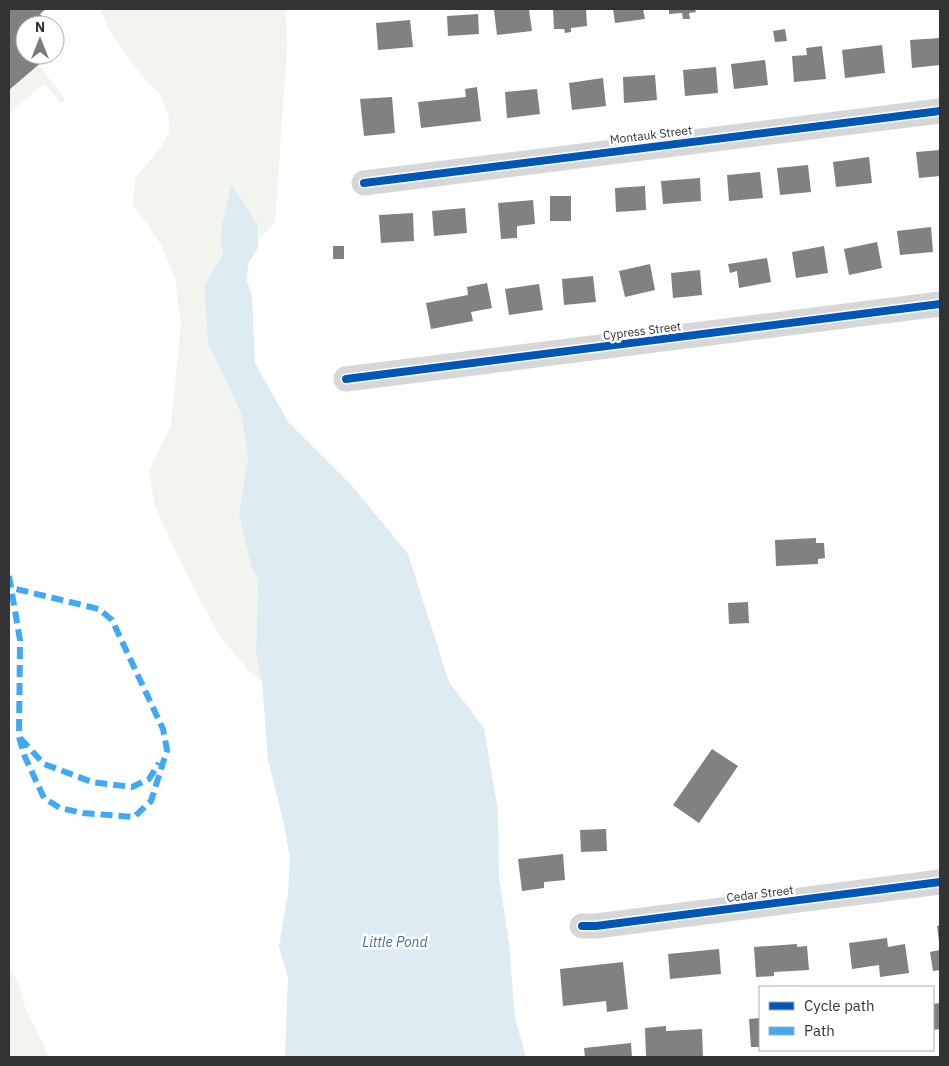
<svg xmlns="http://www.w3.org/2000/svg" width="949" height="1066" font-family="'IBM Plex Sans',sans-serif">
  <rect width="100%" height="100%" fill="#fff"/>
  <path fill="#f1f5ed" d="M99,9H286L287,48L275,223L259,239L258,225L220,240L223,253L204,287L208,343L241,413L248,458L239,514L251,566L258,580L256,654L262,682L248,670L220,636L191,583L155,507L149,472L171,424L181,326L175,278L162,246L133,205L135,178L162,146L169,131V118L161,95L142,77L111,33Z
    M39,65L66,101L60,102L44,83L9,114V90Z
    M9,968C25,988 19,995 28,1014C35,1029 44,1041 48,1057H9Z"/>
  <path fill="#ddebf3" d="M231,184L258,225V248L248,264L247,281L252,297L255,363L288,422L353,487L408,554L449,682L484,728L498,810L499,878L509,943L515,1018L526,1057H285L288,977L279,947L288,892L290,860L284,824L268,759L262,682L256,654L258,580L251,566L239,514L248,457L241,413L208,343L204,287L223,253L220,240L222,227Z"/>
  <path fill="#818181" d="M9,9H46L40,14L49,25H25V55H50L9,90Z
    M507,9H529L532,31L497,35L494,10Z
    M553,9H586L587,26L571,28V32L565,33L564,29H554Z
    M613,9H643L645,19L615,23Z
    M669,9H695L696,12L689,13L690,19H683L682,13L669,14Z
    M478,14L479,34L448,36L447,16Z
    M410,20L413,47L378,50L376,23Z
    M785,29L787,41L775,42L773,31Z
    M55,32L64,43L55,51Z
    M940,38V65L912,68L910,40Z
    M882,45L885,73L845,78L842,50Z
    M822,46L826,79L794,82L792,56L807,55L806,48Z
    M765,60L768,85L734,89L731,64Z
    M716,67L718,93L685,96L683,70Z
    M655,75L657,100L624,103L623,77Z
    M603,78L606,106L572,110L569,83Z
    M477,87L481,121L421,128L418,102L466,97L465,89Z
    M537,89L540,114L507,118L505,92Z
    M392,97L395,133L364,136L360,99Z
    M940,150V176L919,178L916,152Z
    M869,157L872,183L836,187L833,162Z
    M808,165L811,192L780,195L777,168Z
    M760,172L763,198L729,201L727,175Z
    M700,178L701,201L663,204L661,181Z
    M645,186L646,210L616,212L615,188Z
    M550,196H571V221H550Z
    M533,200L535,224L517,226V238L501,239L498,203Z
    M465,208L467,233L434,236L432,211Z
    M413,213L414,241L381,243L379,215Z
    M931,227L933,252L900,255L897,231Z
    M877,242L882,268L849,275L844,249Z
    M333,246H344V259H333Z
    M824,246L828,273L796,278L792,252Z
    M767,258L771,282L739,288L737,271L730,273L728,264Z
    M650,264L655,290L625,297L619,271Z
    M700,270L702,295L673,298L671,273Z
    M593,276L596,302L564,305L562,279Z
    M487,283L492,308L471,312L473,321L431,329L426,303L468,295L467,287Z
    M539,284L543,310L509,315L505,289Z
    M816,538V543H824L825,558L818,559V564L776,566L775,540Z
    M748,602L749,623L729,624L728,603Z
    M712,749L738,766L699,823L673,805Z
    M606,829L607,851L581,852L580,830Z
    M563,854L565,880L544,882V888L522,891L518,859Z
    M940,925V942H939L937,926Z
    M887,938L888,947L905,944L909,973L880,977L879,965L852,969L849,943Z
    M797,944V947L807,946L809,970L774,972V976L756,977L754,947Z
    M719,949L721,974L670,979L668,954Z
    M940,950V970L933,971L930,952Z
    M623,962L628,1009L607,1012L606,1001L563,1006L560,969Z
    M940,1003V1029L933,1030V1004Z
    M760,1018V1047H751L749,1019Z
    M666,1026V1031L702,1029L703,1057H646L645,1028Z
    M631,1043L632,1057H585L584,1048Z"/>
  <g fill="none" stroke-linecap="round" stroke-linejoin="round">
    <path stroke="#d7d7d7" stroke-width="25" d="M364,183L940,111
      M346,379L940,304
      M582,926H596L940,882"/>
    <path stroke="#3fa9f5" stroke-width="6" stroke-dasharray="12 6" stroke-linecap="butt" d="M9,576L20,640L19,737L25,757L44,798L60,808L83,813L134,817L151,801L167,750L163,729L112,620L99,609L12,588L9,587
      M20,738L44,764L92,782L132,787L149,779L159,763"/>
    <defs>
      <path id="cycleway" d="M364,183L940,111
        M346,379L940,304
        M582,926H596L940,882"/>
    </defs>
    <use href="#cycleway" stroke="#fff" stroke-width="11"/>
    <use href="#cycleway" stroke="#0057b8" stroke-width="8"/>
  </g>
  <g text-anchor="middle" stroke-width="5" stroke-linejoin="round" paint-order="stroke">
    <g font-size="12" fill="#333" stroke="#fff">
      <text transform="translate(651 135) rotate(-7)" y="4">Montauk Street</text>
      <text transform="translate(642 331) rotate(-7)" y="4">Cypress Street</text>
      <text transform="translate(760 894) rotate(-7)" y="4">Cedar Street</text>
    </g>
    <g font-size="14" font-style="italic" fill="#3f7597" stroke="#fff">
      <text x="395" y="947">Little Pond</text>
    </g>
  </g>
  <rect width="949" height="1066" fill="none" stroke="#333333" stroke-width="20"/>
  <rect x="759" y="986" width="175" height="65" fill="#ffffff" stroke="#adadad"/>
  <rect x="769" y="1002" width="25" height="8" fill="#0057b8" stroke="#adadad"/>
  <text x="804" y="1011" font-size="15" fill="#333333">Cycle path</text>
  <rect x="769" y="1027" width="25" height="8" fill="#3fa9f5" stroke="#adadad"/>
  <text x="804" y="1036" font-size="15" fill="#333333">Path</text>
  <g transform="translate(40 40)"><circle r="24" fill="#ffffff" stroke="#adadad"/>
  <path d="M0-4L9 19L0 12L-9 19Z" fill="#7a7a7a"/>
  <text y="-8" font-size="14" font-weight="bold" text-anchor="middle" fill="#333333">N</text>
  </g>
</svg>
